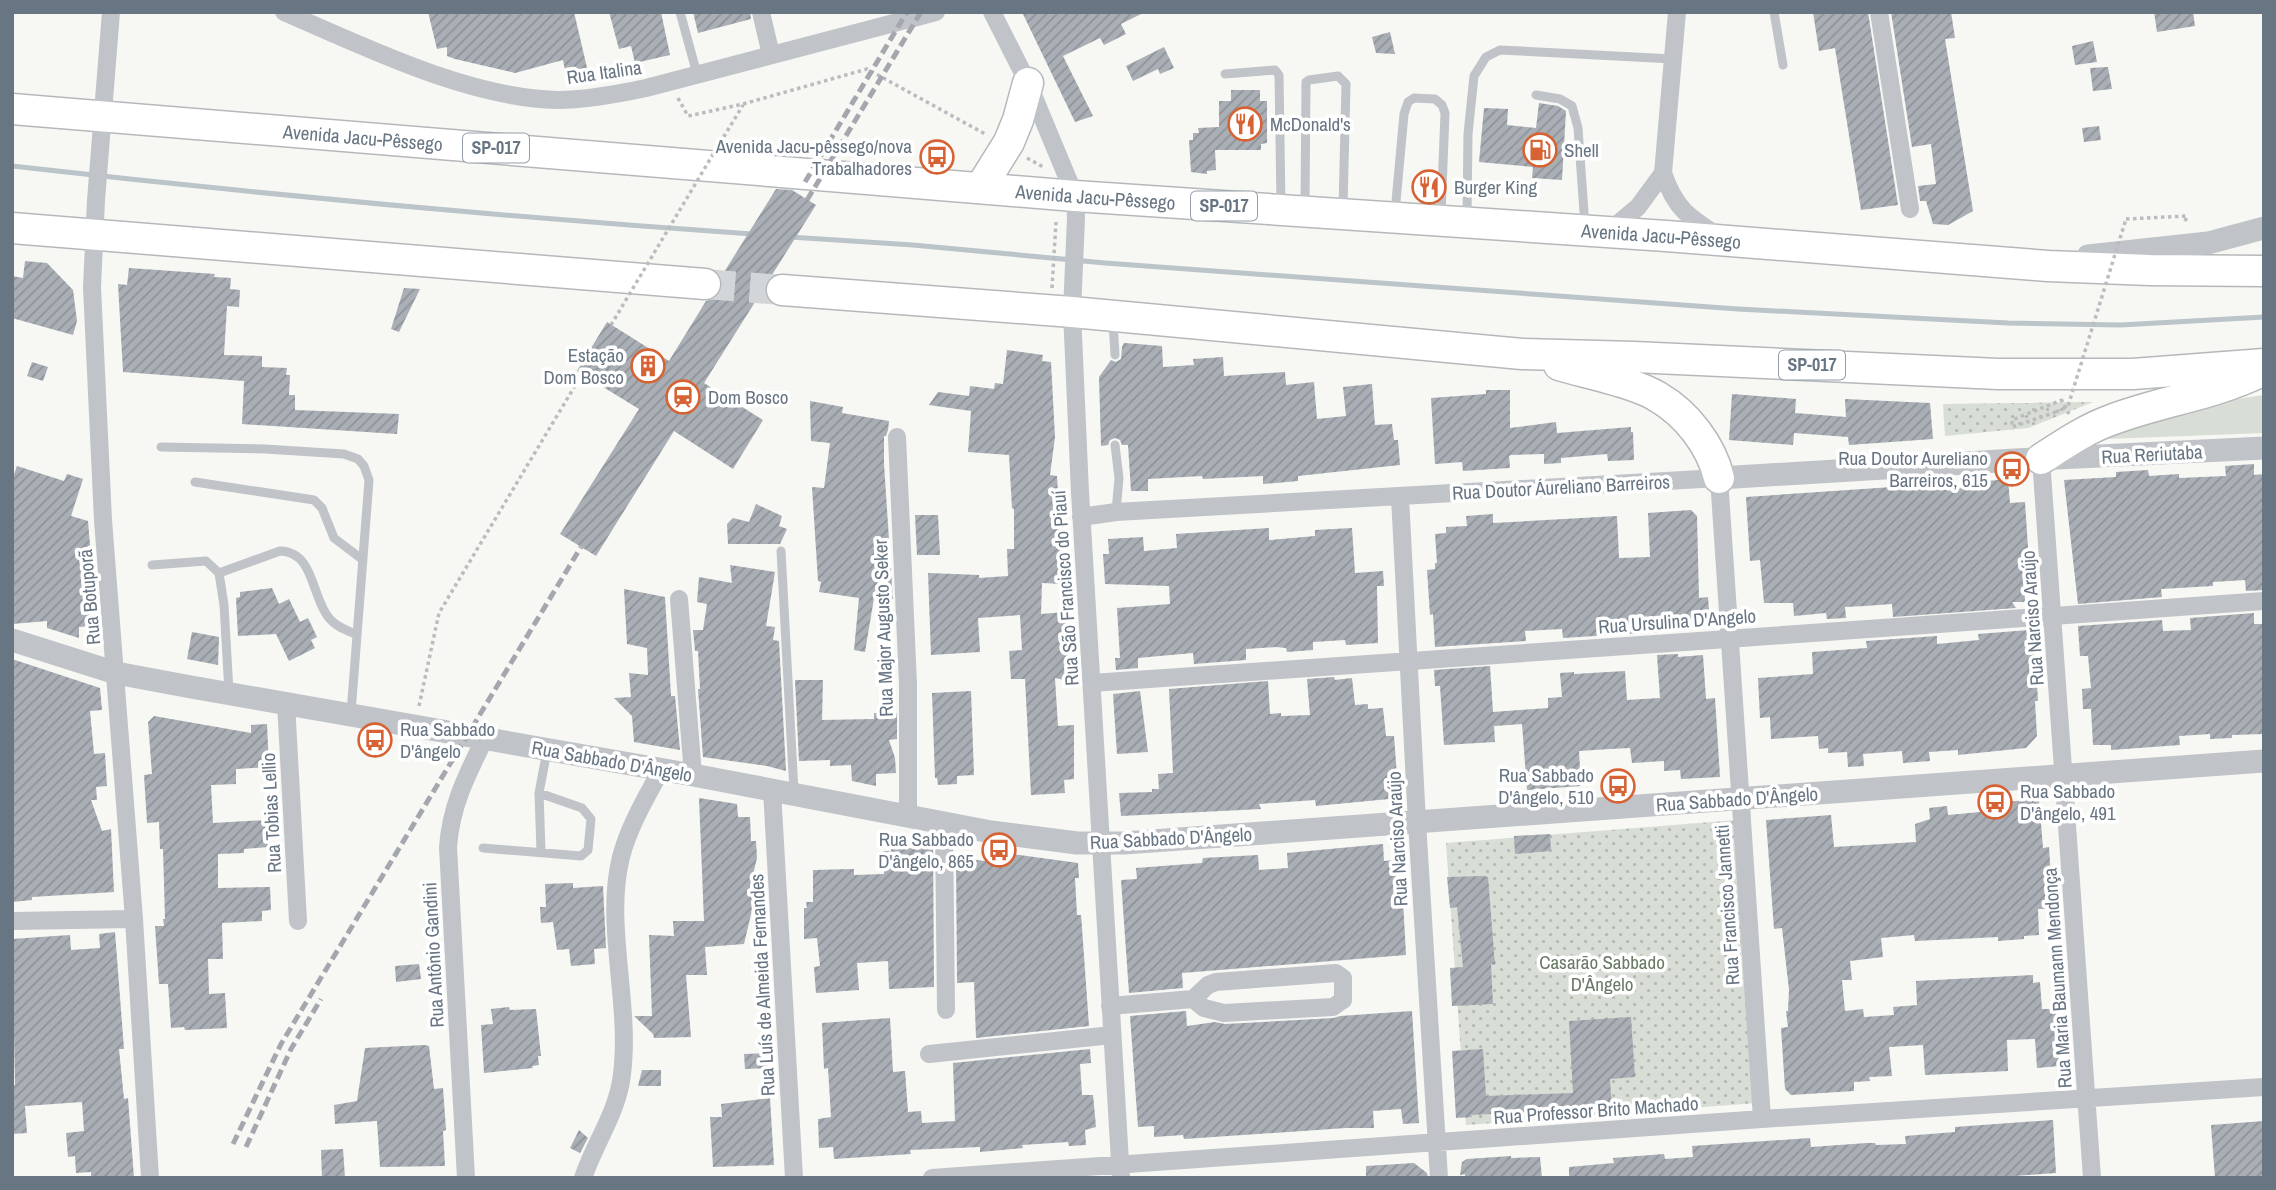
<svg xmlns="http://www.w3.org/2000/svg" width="2276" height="1190" font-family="'Archivo Narrow',sans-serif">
  <defs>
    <pattern id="park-dots" width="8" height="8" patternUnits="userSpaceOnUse" patternTransform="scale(1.75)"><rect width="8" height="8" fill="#d8ddd5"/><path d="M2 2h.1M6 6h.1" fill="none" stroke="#b3b8b2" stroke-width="1.8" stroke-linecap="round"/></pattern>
    <pattern id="building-hatch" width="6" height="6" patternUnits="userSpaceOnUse" patternTransform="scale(1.75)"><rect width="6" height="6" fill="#a9afb5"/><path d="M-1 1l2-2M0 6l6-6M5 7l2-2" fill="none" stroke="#8d9399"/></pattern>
  </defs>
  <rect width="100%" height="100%" fill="#f7f7f4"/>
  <path fill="#d8ddd5" d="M2264,395V433L2106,439L2113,433L2211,403Z"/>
  <path fill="url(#park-dots)" d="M2093,402L2028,428L1945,436L1943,404Z
    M1737,820L1757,1103L1466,1125L1446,843Z"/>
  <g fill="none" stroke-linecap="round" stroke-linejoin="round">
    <path stroke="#bac4c9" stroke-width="5" d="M12,166C258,194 505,217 752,234
      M790,237L913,245L1105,263L1738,309L2008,323L2121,325L2264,317"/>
  </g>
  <path fill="url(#building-hatch)" d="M428,12H574L588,72L566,75L563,60L515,73L455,59L447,56V47L437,49Z
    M609,12H661L670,55L635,63L631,46L619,49Z
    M693,12H750L751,19L698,33Z
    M1022,12H1145L1121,24L1126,34L1104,45L1100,38L1063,56L1093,116L1075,122Z
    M1813,12H1868L1898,205L1861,210L1835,48L1819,51Z
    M1891,12H1951L1955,38L1945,39L1973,211L1948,225L1933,224L1926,201H1920L1918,186L1936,184L1931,144L1912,147Z
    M2154,12H2193L2195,26L2157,32Z
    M1390,32L1395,54L1376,53L1372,37Z
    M2093,41L2097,62L2075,65L2072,46Z
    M1164,47L1174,68L1160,74L1158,69L1133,81L1126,66Z
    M2108,67L2112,89L2093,91L2090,68Z
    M1231,90H1260V101H1267V143L1261,144V150H1215L1216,170L1207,171V174L1191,172L1189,140H1193V133H1199L1198,128L1219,127V101H1231Z
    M1539,103L1558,106L1566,111L1562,180L1532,178L1533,167L1479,162L1484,108L1508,109L1507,125L1536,128Z
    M2099,126L2101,140L2084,142L2082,128Z
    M776,189L792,190L816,205L704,383L763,420L733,469L674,431L596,556L560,534L639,409L577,371L607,322L669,361L706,301L713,299L720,293L722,286L721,277Z
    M25,261L47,263L73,290L77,321L73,335L12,318V276L23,278Z
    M129,268L215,274L214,277L231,278L230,289L240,290L239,307L227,306L224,355L262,356V367L287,368L286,375H290L289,395H295V410L399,414L397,434L242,424L244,381L123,372L118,284L127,285Z
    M404,288L420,289L399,332L391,329Z
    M1124,343L1162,346L1163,367L1194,365L1193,359L1223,357L1224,376L1285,372L1286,385L1314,382L1317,419L1346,416L1343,387L1372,384L1375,425L1392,424L1394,440H1398L1400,465L1298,476V481L1263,484V476L1203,479L1202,476L1148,479V491H1131L1128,445H1122L1120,440L1115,438L1110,440L1108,445L1101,446L1099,377L1111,360L1116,362L1121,359L1122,347Z
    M1007,350L1043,355L1042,361L1051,362L1055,437L1050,475L1057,476L1064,584L1042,583L1041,614L1065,612L1069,681L1055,678L1058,726L1074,725V779L1064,780L1065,793L1031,795L1025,679H1011L1009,651L1022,650L1020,615L978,618L980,652L931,655L928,573L979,575V578L1008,576L1007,549H1014V509L1012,508L1009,455L968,452L971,411L929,405L938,392L969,396L970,386L994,389L995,383L1003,384Z
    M32,362L48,367L43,381L27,376Z
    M1486,390H1510V428L1556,422L1557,433L1631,427V432H1633L1634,460L1608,461L1607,454L1561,458V463L1544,464V454L1511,455L1509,456L1510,468L1463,471L1462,462L1435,464L1431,398L1486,394Z
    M1732,394L1796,399L1795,413L1846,417L1845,399L1930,403L1933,439L1849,445L1848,437L1794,433L1793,445L1729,440Z
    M810,401L843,407L842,413L889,421L888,430L886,436H884V464L893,600L874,598L865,652L854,650L859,598L819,592L821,582L818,581L812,487L824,488L830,443L811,441Z
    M2254,464V475L2264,474V590L2246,591L2245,580L2213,582V586L2161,589L2162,597L2078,604L2064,480L2116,477V472L2148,470L2149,476L2179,474V478L2226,476L2225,466Z
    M17,466L64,481L67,474L83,479L71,516L88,521L94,593H88L90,626L79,627V638L47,628V621L12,624V480Z
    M2008,479L2010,503L2025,502L2029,563H2023L2025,602H2012L2016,608L1893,617L1892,604L1865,606L1845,607L1846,618L1827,619L1826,613L1794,616L1793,603H1764L1760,560L1750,561L1746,497L1937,484V489L1966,488L1987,484V481Z
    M756,504L782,516L779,526L787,529L780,544H728L727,524L733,518L749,522Z
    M1691,510L1697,516L1699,598L1708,597L1709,611L1699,612V625L1675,626V631L1563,638L1562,629L1525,631L1526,641L1435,647L1433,614L1430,615L1427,570L1435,569V563H1437L1435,534L1446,533V527L1467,526L1466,516L1493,514V523L1617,516L1619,558L1650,557L1648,513Z
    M915,515H938L940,555H917Z
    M1269,528V540L1315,536V530L1352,528L1355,573L1383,571L1384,586H1377L1378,643L1346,645L1345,640L1313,642V650L1287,652L1286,648L1276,647L1246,649V660L1194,664L1193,653L1138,658V668L1116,670L1115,658H1120L1117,608L1170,604L1169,586L1105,584L1103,554H1109L1108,539L1143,537L1144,551L1177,548L1176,534Z
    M730,565L775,572L766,626L775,627L773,640L779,641L786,771L767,766L703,757L698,689H700L698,651H695L693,630H703L707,604L697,602L699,577L732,583Z
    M272,588L279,604L289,599L300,622L308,618L317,637L311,640L315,648L289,661L276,634L238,636L236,598L240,597V592Z
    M624,589L665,597L671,696H675L680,750L634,742L632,716L614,698L631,697L629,673L648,675L647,648L627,644Z
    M2254,613V624H2264V734L2232,735V738L2210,739V734L2179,736L2180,745L2111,750V745H2093L2091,709H2083L2082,689L2091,688L2088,656H2080L2078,626L2162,620L2163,631L2191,630L2190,618Z
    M2029,630L2034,638L2038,701H2035L2037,736L2026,748L1958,755V750L1929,752L1930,761L1903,763L1902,751L1863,754L1864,766L1848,767L1847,752L1828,753V748L1819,749L1818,736L1771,739L1770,717L1760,718L1758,678L1813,674L1812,652L1867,648L1866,641L1937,636V644L1979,640L1978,634Z
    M192,632L219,637L218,665L187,659Z
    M1678,654V657L1703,655L1706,699L1715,698L1720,777L1681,779L1680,770L1664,771V761L1632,763L1630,748L1610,749L1579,751L1581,786L1527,790L1522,724L1494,726L1495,742L1444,745L1440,686H1435L1434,670L1490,666L1493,712L1548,708V698L1562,697L1560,673L1574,672V674L1625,671L1627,700L1660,698L1657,655Z
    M12,659L100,688L102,710L90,711L94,754L105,753L107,786L96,787L97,800H91L102,831L111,829L114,892L32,897V900L12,902Z
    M1334,677L1335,680L1352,678L1355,705L1368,704V709L1383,708L1386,736H1394L1397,776V790L1389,799L1316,806L1315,800L1259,804L1261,809L1121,816L1119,793L1152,792V789H1159L1158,774L1173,773L1169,689L1268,681L1270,714L1281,713V716L1310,715L1307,679Z
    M795,680H823L822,720L874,719V713H877V710L897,713V739L889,740L895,758L896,773L876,774V786L852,781L851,765L830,766V760L799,761Z
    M971,691L974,775L957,776V784L938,785L937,778H935L932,693Z
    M1140,691L1148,752L1117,754L1113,694Z
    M154,716L251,733V725L267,724L269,767L236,769V784L211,785L213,823L267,820L268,847L244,849V853L218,854V888L270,887L271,910L262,911V921L222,923L223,959H208L209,994L225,993L227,1028L185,1030L184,1027L171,1028L168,984H159L155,926H164L163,919H165L163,849H160L159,822L147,823L144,775L152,774L148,722Z
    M699,798L737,804L738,817H750L751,841H756L757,858L749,891L756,893L744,944L705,947L707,975H686L691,1037L654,1038L653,1034L634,1016H652L649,935L674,936L673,921H704Z
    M2039,799L2043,848L2049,847L2053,908L2038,909L2039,935L2024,936V939L1998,941V937L1915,941L1914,935L1881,938L1883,957L1850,961L1852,980H1842L1845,1011L1863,1009L1864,1017L1894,1015L1893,1007L1917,1005L1916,981L2033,975V983L2040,982L2042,1009H2056L2059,1066L2037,1068L2035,1039L2007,1040L2008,1071L1925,1075L1923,1045L1889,1047L1892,1076L1869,1077L1870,1081L1854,1082V1091L1791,1095L1785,1089L1781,1028L1788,1027L1786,1011H1788L1789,990L1782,928L1774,929L1766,820L1831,815L1834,847L1916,842L1915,824L1930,819L1929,808L1947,806L1948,815L1980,812L1979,804Z
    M1550,834L1551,851L1515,854L1514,836Z
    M919,837L933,839L934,987L889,989L888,961L857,963L859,990L816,993L814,967L820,966L817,938L804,939V908H807L806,902H813V870L854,869V875L884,874L883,851H891V844L919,850Z
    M1383,844L1384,861L1395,860L1398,901L1403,900L1406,955L1182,973L1183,988L1129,993L1121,880L1137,879L1136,868L1202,863L1203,858L1258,855L1259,870L1288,868L1287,853Z
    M998,852L1078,863L1079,878H1075L1077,915H1081L1082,928L1089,1026L976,1038L974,982L957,983L956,857L999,863Z
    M1484,876L1488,877L1495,965L1491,964L1493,1004L1452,1006L1450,968L1463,967L1457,907L1450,908L1447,877Z
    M573,883V888L603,886L606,948L594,949L595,964L571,966L569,949L557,950L553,922L541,923L540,907H546L545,884Z
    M115,932L124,1049H119L124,1099L128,1098L134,1178H91V1172L76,1173L75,1156L68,1157L66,1133L84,1131L82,1102L25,1106L27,1133L12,1134V1085H15L12,939L70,935L71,950L100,948L99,934Z
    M419,964L421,979L396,982L395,966Z
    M509,1007L510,1010L536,1009L541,1056H538L539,1065L532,1066L533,1068L484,1073L481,1025L493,1024L491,1009Z
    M1186,1011L1187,1026L1215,1022L1225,1024L1334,1018L1340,1016L1412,1011L1419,1123L1403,1124L1401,1109L1373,1111L1374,1128H1346L1184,1139L1183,1135L1154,1137V1126L1138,1127L1130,1016Z
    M1631,1017L1635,1077L1610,1079L1612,1108L1471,1115L1472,1117L1456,1118L1452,1051L1483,1049L1486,1096L1573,1093L1569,1021Z
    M890,1018L893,1072L905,1071L908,1112L921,1111L922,1123L955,1121L953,1063L1090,1049L1091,1063L1080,1064L1082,1095H1093L1096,1127L1085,1130L1086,1145L1069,1146L1068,1142L1022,1145L1023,1148L980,1152V1147L910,1150L911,1154L834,1159L833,1147L819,1148L818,1119L831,1117L828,1068L824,1069L822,1023Z
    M425,1045L429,1046L434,1089L443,1088L446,1130L443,1131L445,1166L380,1167L377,1121L335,1124L334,1105L357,1101L365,1048Z
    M767,1053L768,1068L745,1069L744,1054Z
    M642,1070H661V1086H638Z
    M770,1098L774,1165L713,1167L710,1117H722L721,1104Z
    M2053,1120L2056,1173L2015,1176V1178H1861V1176L1569,1178V1167L1614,1163L1613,1158L1664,1154L1665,1159L1693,1157L1692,1146L1810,1138L1811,1147L1867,1143H1875L1876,1145L1906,1144L1905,1136L1955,1132V1127Z
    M2264,1121V1178H2215L2211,1125Z
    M579,1130L588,1138L580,1153L570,1148Z
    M343,1149L345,1178H322L321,1150Z
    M1511,1156V1158L1540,1157L1542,1178H1465V1174L1460,1175L1462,1162L1467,1159Z
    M1414,1163L1427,1173L1428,1178H1366V1166Z"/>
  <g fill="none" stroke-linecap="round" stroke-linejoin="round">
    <path stroke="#d3d6d8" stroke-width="30" stroke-dasharray="30 15" stroke-linecap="butt" d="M705,284L782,290"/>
    <defs>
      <g id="trunk">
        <path id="s1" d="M12,109L1075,196L1666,236L2048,266L2150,270L2264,271"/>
        <path d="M981,187L1009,142L1018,120L1028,83"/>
        <path d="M12,228L705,284"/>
        <path d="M782,290L1072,312L1522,354L1634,357L1998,374H2133L2264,364"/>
        <path d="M1559,365C1586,373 1636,383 1658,397C1687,414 1711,445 1719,478"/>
        <path d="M2041,459C2064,444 2086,429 2111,420C2161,401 2213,395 2260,372"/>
      </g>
    </defs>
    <use href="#trunk" stroke="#b5b8bb" stroke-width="33"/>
    <path stroke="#babcbf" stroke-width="3.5" stroke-dasharray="3.5 3.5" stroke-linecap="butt" d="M678,98L688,116L743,104L867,69L987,135
      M720,143L743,105
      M1027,158L1045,168
      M2126,219L2187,216L2184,224
      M1052,288L1056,222
      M2061,399L2069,414
      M2056,412L2012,427V420L2062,400
      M419,706L439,613L582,374"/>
    <path stroke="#c0c3c7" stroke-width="9" d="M680,12L697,74
      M1774,12L1783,65
      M1225,74L1275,70L1279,75L1281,205
      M1536,95L1560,99L1572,106L1578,128L1585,226
      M1305,207L1306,82L1309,80L1338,76L1346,84L1343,208
      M1395,212L1404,114L1408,102L1414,98L1435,99L1442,105L1445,113L1441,215
      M1467,216L1468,134L1474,76L1486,57L1500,50L1673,59
      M1113,322L1115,355
      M1115,445L1119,478L1116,512
      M161,447L265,449L344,454L358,459L364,466L369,480L351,713
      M195,482L314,500L322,508L334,538L363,560
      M781,551L794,792
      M152,565L206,561L219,573L224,605L229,692
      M219,573L280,551C315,552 311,597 329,618C336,627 347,630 357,635
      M483,848L581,856L588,850L591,819L582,808L539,793
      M541,851L539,793L547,751"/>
    <path stroke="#c0c3c7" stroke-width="18" d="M111,12L96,200L92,287L103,520L134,919L150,1178
      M284,12C365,47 468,98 557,100C586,100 618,94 646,88L936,12
      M761,12L771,55
      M992,12L1028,83L1075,196L1076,218L1072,312L1080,492L1121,1178
      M1677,12L1663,173C1675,208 1687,216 1718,236
      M1879,12L1910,209
      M1607,233L1638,207L1663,173
      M897,437L908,684V818
      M2041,459L2092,1178
      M1400,497L1417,822L1439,1178
      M1081,517L1116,512L1719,478L1762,1119
      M679,599L693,775
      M1092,683C1482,653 1874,632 2264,601
      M286,703L298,921
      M772,790L794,1178
      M944,824L946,1010
      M12,921L134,919
      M1110,1006L1193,999L1208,985L1216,982L1336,973L1343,978V1000L1333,1007L1224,1013L1204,1008L1193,999
      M929,1054L1112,1035
      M466,1178L448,847C451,805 467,775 485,738
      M583,1178C595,1142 618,1112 622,1074C631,1003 604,924 621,857C629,826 646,798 661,770
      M932,1178L1762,1119L2264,1087"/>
    <path stroke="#c0c3c7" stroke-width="23" d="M2088,256L2208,243L2264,228
      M1719,478L2015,460L2264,448
      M12,640L116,673L191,687L693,775L991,832L1077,843H1124L2264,761"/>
    <use href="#trunk" stroke="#fff" stroke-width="30"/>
    <path stroke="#a4a8ae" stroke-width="5" stroke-dasharray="10 5" stroke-linecap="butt" d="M805,182L907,12
      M807,200L921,12
      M233,1144L281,1044L581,547
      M246,1147L291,1049L321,999"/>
    <path stroke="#babcbf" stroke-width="3.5" stroke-dasharray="3.5 3.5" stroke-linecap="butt" d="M611,325L715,151
      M2056,412L2068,406L2126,219"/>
  </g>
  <defs>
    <symbol id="restaurant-ring" viewBox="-11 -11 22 22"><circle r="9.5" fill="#fff" stroke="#d76234" stroke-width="1.5"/><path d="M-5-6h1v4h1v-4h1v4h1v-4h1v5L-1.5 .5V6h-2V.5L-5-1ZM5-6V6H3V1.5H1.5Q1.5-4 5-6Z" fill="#d76234"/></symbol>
    <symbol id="fuel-ring" viewBox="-11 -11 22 22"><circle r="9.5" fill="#fff" stroke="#d76234" stroke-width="1.5"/><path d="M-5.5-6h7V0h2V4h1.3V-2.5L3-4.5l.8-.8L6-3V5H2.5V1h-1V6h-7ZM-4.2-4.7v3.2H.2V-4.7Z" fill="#d76234"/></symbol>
    <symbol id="bus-ring" viewBox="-11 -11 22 22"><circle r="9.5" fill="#fff" stroke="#d76234" stroke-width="1.5"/><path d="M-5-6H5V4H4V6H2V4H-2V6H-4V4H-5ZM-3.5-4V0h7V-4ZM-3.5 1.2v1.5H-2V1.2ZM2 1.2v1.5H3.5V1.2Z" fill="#d76234"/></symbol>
    <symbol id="building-ring" viewBox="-11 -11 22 22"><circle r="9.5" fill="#fff" stroke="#d76234" stroke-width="1.5"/><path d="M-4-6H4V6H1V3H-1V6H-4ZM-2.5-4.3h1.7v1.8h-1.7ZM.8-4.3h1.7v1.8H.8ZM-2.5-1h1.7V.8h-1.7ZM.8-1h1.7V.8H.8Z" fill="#d76234"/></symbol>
    <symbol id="station-ring" viewBox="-11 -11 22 22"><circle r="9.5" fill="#fff" stroke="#d76234" stroke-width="1.5"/><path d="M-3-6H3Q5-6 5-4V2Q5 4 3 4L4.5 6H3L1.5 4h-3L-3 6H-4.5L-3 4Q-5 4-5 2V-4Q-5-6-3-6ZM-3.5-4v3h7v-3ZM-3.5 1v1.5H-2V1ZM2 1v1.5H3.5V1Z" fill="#d76234"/></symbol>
  </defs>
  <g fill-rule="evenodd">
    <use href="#restaurant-ring" x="1226" y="105" width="38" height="38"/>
    <use href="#fuel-ring" x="1521" y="131" width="38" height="38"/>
    <use href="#bus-ring" x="918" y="138" width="38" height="38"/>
    <use href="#restaurant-ring" x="1410" y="168" width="38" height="38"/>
    <use href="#building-ring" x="629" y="347" width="38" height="38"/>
    <use href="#station-ring" x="664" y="378" width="38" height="38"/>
    <use href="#bus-ring" x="1993" y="450" width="38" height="38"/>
    <use href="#bus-ring" x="356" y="721" width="38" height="38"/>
    <use href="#bus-ring" x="1599" y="767" width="38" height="38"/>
    <use href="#bus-ring" x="1976" y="783" width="38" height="38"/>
    <use href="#bus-ring" x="980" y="831" width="38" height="38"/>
  </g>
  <g text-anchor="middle" stroke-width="7" stroke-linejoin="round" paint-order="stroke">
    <g fill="#fff" stroke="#959ea8" stroke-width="2">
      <rect x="463" y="133.5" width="66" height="29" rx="5"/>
      <rect x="1191" y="191.5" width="66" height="29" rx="5"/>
      <rect x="1779" y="350.5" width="66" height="29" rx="5"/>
    </g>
    <g font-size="18" font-weight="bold" fill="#687583">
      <text x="496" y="154">SP-017</text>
      <text x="1224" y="212">SP-017</text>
      <text x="1812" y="371">SP-017</text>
    </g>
    <g font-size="19" fill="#687583" stroke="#fff">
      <text transform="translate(604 72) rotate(-8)" y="7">Rua Italina</text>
      <text dy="7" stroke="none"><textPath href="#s1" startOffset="352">Avenida Jacu-Pêssego</textPath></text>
      <text dy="7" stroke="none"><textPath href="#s1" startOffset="1087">Avenida Jacu-Pêssego</textPath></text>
      <text dy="7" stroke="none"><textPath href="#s1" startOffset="1654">Avenida Jacu-Pêssego</textPath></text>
      <text transform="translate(2152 454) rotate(-3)" y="7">Rua Reriutaba</text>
      <text transform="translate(1561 487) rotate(-3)" y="7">Rua Doutor Áureliano Barreiros</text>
      <text transform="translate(1065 588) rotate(-94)" y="7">Rua São Francisco do Piauí</text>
      <text transform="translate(89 597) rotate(-95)" y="7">Rua Botuporã</text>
      <text transform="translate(2032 618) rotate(-94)" y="7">Rua Narciso Araújo</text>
      <text transform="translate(1677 621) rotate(-4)" y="7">Rua Ursulina D'Angelo</text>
      <text transform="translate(883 628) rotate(-92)" y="7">Rua Major Augusto Seker</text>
      <text transform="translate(612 761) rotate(10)" y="7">Rua Sabbado D'Ângelo</text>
      <text transform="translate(1737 799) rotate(-4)" y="7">Rua Sabbado D'Ângelo</text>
      <text transform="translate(271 813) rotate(-93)" y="7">Rua Tobias Lellio</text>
      <text transform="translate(1171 838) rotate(-3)" y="7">Rua Sabbado D'Ângelo</text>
      <text transform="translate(1397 839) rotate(-93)" y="7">Rua Narciso Araújo</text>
      <text transform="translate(1727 905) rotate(-94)" y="7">Rua Francisco Jannetti</text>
      <text transform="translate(433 955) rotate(-93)" y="7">Rua Antônio Gandini</text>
      <text transform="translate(2057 978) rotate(-94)" y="7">Rua Maria Baumann Mendonça</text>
      <text transform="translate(762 985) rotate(-93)" y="7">Rua Luís de Almeida Fernandes</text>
      <text transform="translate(1596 1110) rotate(-4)" y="7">Rua Professor Brito Machado</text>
    </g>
    <g font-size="19" fill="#687583" stroke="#fff" text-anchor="start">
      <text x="1270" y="131">McDonald's</text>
      <text x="912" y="153" text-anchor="end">Avenida Jacu-pêssego/nova<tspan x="912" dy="22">Trabalhadores</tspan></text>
      <text x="1564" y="157">Shell</text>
      <text x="1454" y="194">Burger King</text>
      <text x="624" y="362" text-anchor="end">Estação<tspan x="624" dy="22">Dom Bosco</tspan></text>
      <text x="708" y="404">Dom Bosco</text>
      <text x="1988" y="465" text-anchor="end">Rua Doutor Aureliano<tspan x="1988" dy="22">Barreiros, 615</tspan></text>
      <text x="400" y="736">Rua Sabbado<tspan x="400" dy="22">D'ângelo</tspan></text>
      <text x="1594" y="782" text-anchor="end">Rua Sabbado<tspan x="1594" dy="22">D'ângelo, 510</tspan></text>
      <text x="2020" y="798">Rua Sabbado<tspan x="2020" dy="22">D'ângelo, 491</tspan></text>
      <text x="974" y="846" text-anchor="end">Rua Sabbado<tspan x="974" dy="22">D'ângelo, 865</tspan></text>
    </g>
    <g font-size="19" fill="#697a66" stroke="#fff">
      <text x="1602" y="969">Casarão Sabbado<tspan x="1602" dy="22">D'Ângelo</tspan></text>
    </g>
  </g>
  <rect width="2276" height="1190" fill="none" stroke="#687583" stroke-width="28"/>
</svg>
